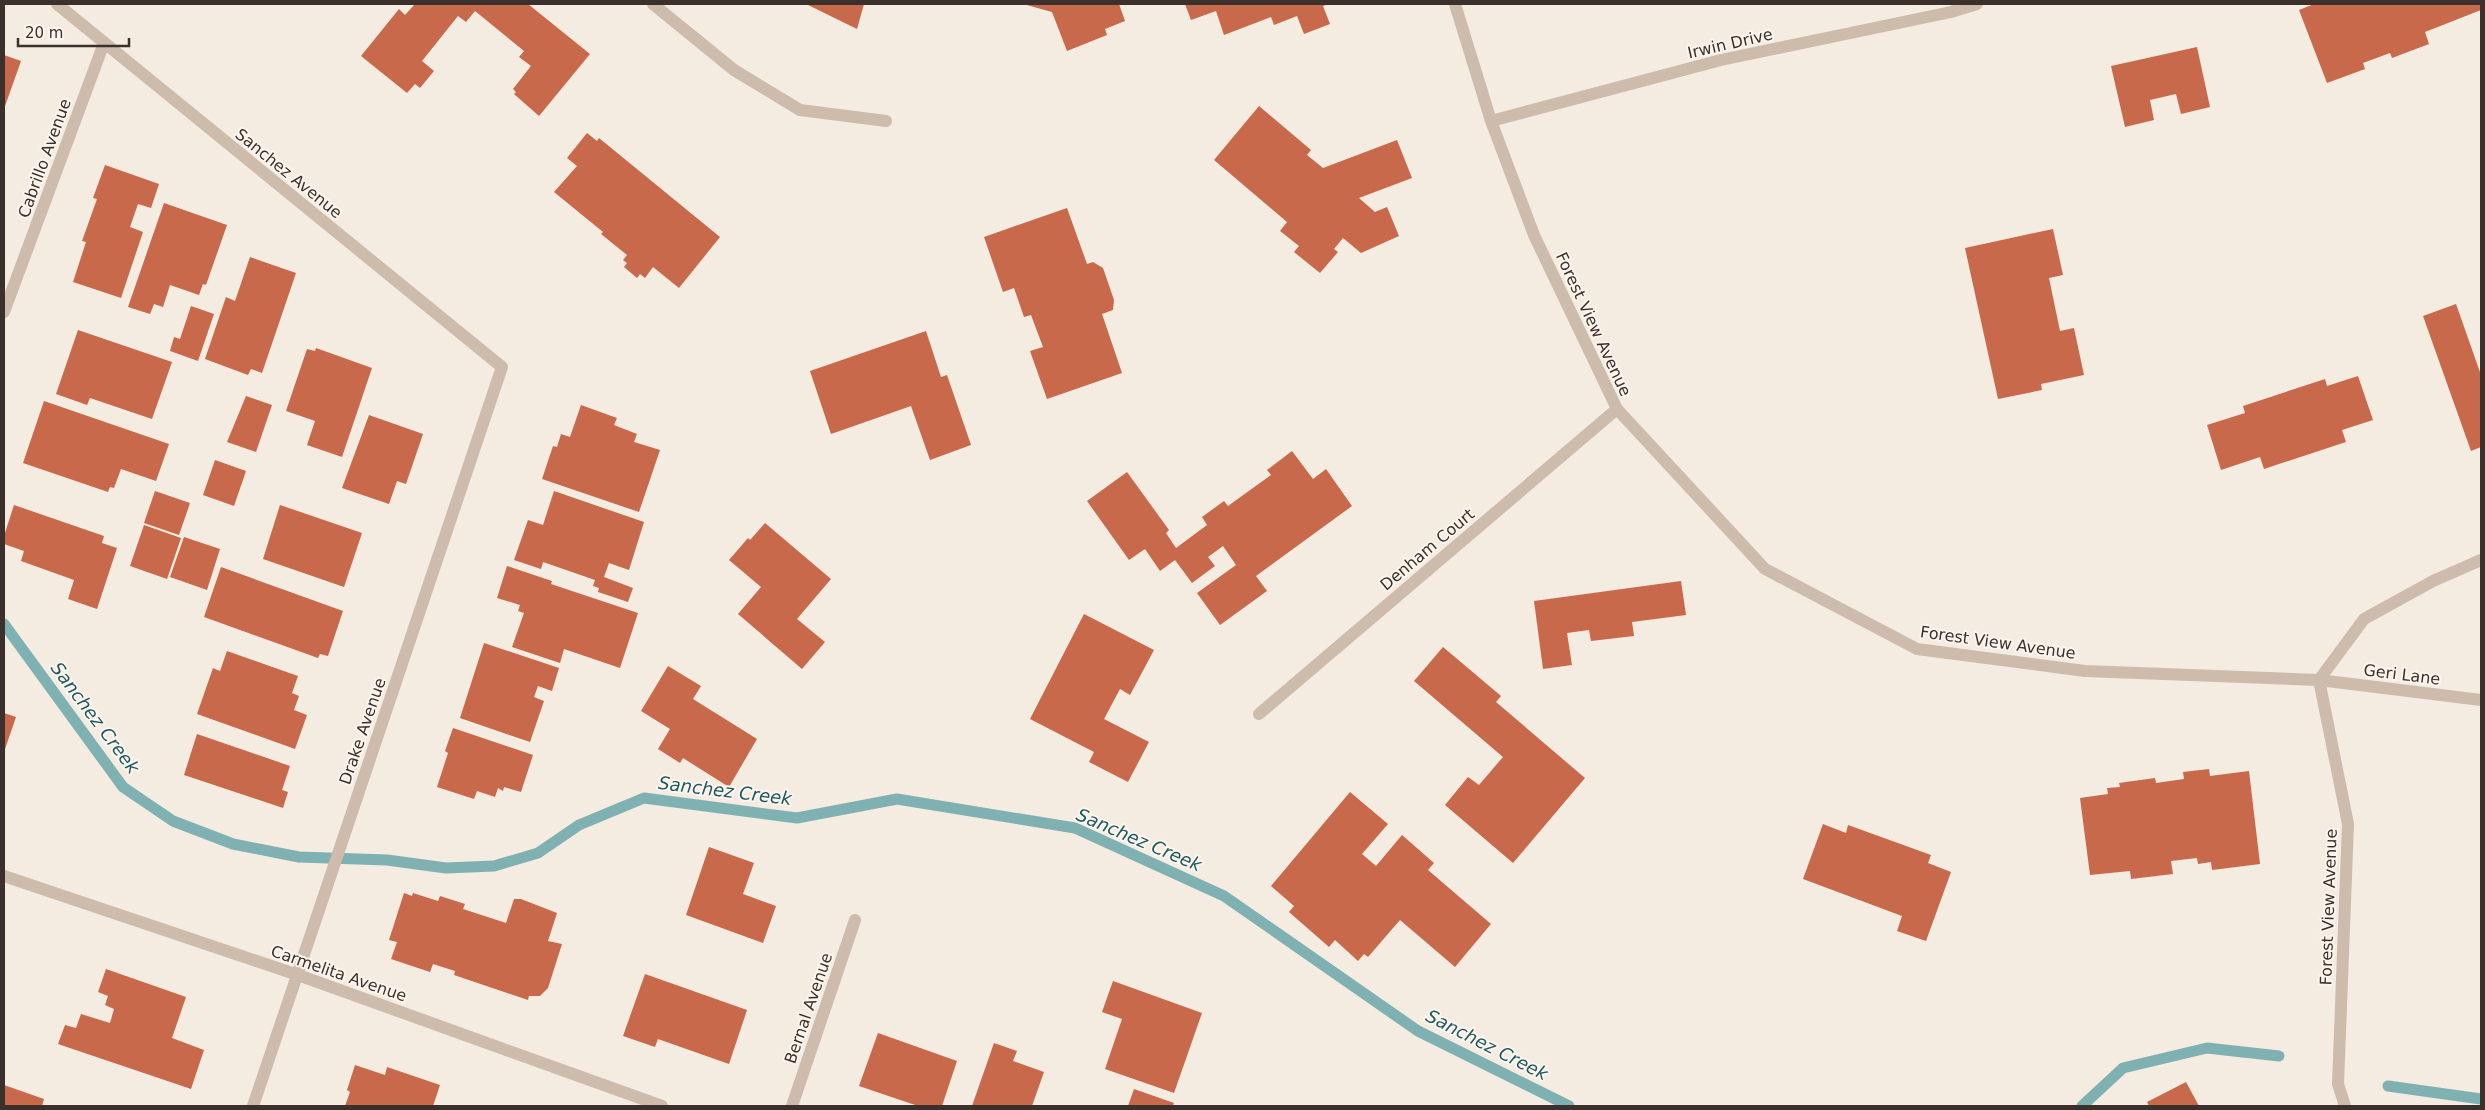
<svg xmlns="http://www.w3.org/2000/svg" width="2485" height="1110" font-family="'DejaVu Sans',sans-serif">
  <rect width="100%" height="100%" fill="#f4ebe1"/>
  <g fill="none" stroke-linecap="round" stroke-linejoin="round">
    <path stroke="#7fb0b2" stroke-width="11" d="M4,624L123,787L173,821L233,844L299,857L387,860L446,868L494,866L538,853L579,825L644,798L797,818L897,799L1075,828L1224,896L1418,1031L1569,1106
      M2388,1086L2481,1099
      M2082,1106L2123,1068L2207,1048L2279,1056"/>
  </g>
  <path fill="#c8694b" d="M415,4H528L590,54L539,116L514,94L516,92L513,89L531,66L519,57L524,51L475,11L466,22L458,16L422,61L434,71L420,88L415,84L407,93L361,56L399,9L405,15Z
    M806,4H864L857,29Z
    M1023,4H1119L1125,21L1105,29L1107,35L1067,51L1052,12Z
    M1185,4H1329L1323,6L1330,24L1304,34L1297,16L1274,25L1271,17L1224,35L1216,11L1191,20Z
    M2314,4H2481V10L2425,32L2429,44L2392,58L2390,53L2363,63L2365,69L2327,83L2299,10Z
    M2197,47L2210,107L2181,114L2176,94L2150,100L2154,120L2125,127L2111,66Z
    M4,55L21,61L4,109Z
    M1259,106L1311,150L1307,155L1323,168L1397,140L1412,178L1359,198L1375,212L1387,207L1399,236L1361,253L1343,238L1334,249L1338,252L1320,273L1294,252L1299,246L1280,231L1287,222L1214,160Z
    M587,133L597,141L599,138L720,237L679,288L653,267L645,278L640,274L637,278L624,267L627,263L623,260L627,255L601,234L603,232L554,192L577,166L567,158Z
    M105,165L159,184L151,208L138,204L130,227L143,232L121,298L73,282L86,242L82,241L97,199L93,198Z
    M164,203L227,225L206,285L203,284L199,295L170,285L163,307L154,304L150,314L128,307Z
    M1067,208L1087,264L1093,262L1103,268L1114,300L1113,310L1102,314L1122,373L1047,399L1030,351L1043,347L1031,315L1024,317L1014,288L1003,292L984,237Z
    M2053,229L2063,275L2049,278L2060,331L2074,328L2084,375L2041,384L2042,390L1998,399L1965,248Z
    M250,257L296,273L262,373L251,369L248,375L205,359L226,297L235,301Z
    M2456,304L2481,375V447L2471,451L2423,316Z
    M191,306L214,314L198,361L170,351L174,337L180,339Z
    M78,330L172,362L152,419L90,398L87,405L56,394Z
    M926,331L941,377L947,375L971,445L930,460L911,406L831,434L810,371Z
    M316,348L372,368L342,457L307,445L315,421L286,411L307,349L315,351Z
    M2358,376L2373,420L2342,430L2346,442L2264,469L2260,457L2221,470L2207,425L2245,413L2243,406L2325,379L2327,386Z
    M246,396L272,405L256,452L227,442Z
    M44,401L169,444L156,481L121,469L114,488L110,487L108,492L23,463Z
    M581,405L617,418L614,425L637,434L634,442L660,450L639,512L542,479L553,446L557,447L561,434L570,437Z
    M369,415L423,434L406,484L397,481L389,504L342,488Z
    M1292,451L1313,479L1326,469L1352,506L1256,576L1267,591L1220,625L1197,593L1236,565L1223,546L1208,557L1215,566L1192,583L1175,560L1160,571L1145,549L1129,560L1087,501L1127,472L1169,530L1166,533L1176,548L1207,525L1202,517L1224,501L1228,506L1271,475L1267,470Z
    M215,460L246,471L234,506L203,495Z
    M155,491L190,503L179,535L144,523Z
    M554,491L644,522L629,570L609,563L604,577L633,588L628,602L598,592L599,588L593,586L595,580L543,562L541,569L514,560L528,520L543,525Z
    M14,505L104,536L102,543L117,548L97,609L68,599L74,580L21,561L24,551L4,544V536Z
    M280,505L362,533L344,587L263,559Z
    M765,523L831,579L797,619L825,642L802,669L738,614L761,587L729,560L748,538L750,540Z
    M144,525L181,538L167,579L130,566Z
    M184,537L220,549L207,590L170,577Z
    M507,566L552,581L551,584L638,613L620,668L564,649L560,663L512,647L524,613L518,611L520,605L497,598Z
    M221,567L343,611L328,656L320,654L318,658L204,617Z
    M1681,581L1686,615L1632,622L1634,636L1591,641L1589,630L1567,633L1572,665L1543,669L1534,601Z
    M1084,614L1154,650L1130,695L1120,689L1104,719L1149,742L1128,782L1089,762L1094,752L1030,719Z
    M484,643L559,668L552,691L538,686L534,697L544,701L530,742L460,718Z
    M1443,647L1501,696L1496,702L1585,778L1513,863L1445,805L1468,777L1479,785L1503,757L1414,681Z
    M227,651L298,676L292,693L299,696L294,710L307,715L295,749L197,714L213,668L220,671Z
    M668,666L701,686L693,699L757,739L729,787L683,758L680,763L658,749L670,729L641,711Z
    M4,713L16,717L4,752Z
    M453,728L533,755L521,792L504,787L503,791L498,788L495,797L477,791L474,799L437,787L448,753L445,751Z
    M197,734L290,766L282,790L288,792L283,808L184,775Z
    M2209,769L2210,776L2249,771L2260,864L2212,870L2211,862L2198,864L2197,858L2171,861L2173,874L2131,879L2130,871L2090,875L2080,798L2108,794L2107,788L2120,787L2119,783L2155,778L2156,783L2184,779L2183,772Z
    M1350,792L1388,824L1362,854L1376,866L1402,835L1434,863L1428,870L1491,924L1455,967L1400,920L1368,957L1364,954L1358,961L1335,940L1329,947L1289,912L1294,906L1271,886Z
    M1823,824L1846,833L1848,825L1931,855L1928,863L1951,872L1926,941L1897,931L1902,916L1803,879Z
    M709,847L754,863L743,894L776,906L763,943L686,915Z
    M404,893L412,896L413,893L438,901L440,896L465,904L463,909L506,923L514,899H521L557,913L548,941L562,944L548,988L540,996H529L528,1000L454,975L455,971L433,964L430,972L391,959L397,942L389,940Z
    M106,969L186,997L172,1038L204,1050L191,1089L58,1044L65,1025L76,1028L81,1014L110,1023L114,1009L105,1005L108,996L98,992Z
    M645,974L747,1010L729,1064L658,1039L655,1047L623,1036Z
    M1113,981L1202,1013L1174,1093L1105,1069L1122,1019L1102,1012Z
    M878,1033L957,1061L942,1106H918L859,1086Z
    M994,1043L1017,1051L1013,1061L1044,1072L1032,1106H972Z
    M355,1065L385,1075L387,1067L440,1085L433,1106H345L350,1092L347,1090Z
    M2186,1082L2199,1106H2149L2147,1102Z
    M4,1085L44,1099L42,1106H4Z
    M1134,1089L1174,1103L1173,1106H1128Z"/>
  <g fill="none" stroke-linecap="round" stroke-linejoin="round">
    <path stroke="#cdbbac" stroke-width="12" d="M57,4L502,367L253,1106
      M653,4L734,70L800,110L886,121
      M1455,4L1491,121L1534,235L1617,409L1765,569L1917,649L2085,671L2319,680L2481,700
      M1491,121L1721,60L1951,12L1977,4
      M4,312L104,43
      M2319,680L2348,824L2338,1084L2345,1106
      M2319,680L2364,619L2433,581L2481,560
      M1259,714L1617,409
      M4,876L298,975L662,1106
      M792,1106L855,920"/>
  </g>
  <g text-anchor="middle" stroke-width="4" stroke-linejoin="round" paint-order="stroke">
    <g font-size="16" fill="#3b302b" stroke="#fbf5ee">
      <text transform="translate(1730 43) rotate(-13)" y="6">Irwin Drive</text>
      <text transform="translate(44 158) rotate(-70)" y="6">Cabrillo Avenue</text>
      <text transform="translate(289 173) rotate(39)" y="6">Sanchez Avenue</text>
      <text transform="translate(1594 324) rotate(65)" y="6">Forest View Avenue</text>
      <text transform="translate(1427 549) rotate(-40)" y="6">Denham Court</text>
      <text transform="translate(1998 642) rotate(8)" y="6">Forest View Avenue</text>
      <text transform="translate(2402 674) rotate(7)" y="6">Geri Lane</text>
      <text transform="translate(362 731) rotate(-71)" y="6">Drake Avenue</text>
      <text transform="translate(2328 907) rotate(-88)" y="6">Forest View Avenue</text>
      <text transform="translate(339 973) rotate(19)" y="6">Carmelita Avenue</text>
      <text transform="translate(808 1008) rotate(-71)" y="6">Bernal Avenue</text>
    </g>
    <g font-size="18" font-style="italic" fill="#1f5a5e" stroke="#fbf5ee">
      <text transform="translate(95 718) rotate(53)" y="6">Sanchez Creek</text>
      <text transform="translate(725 791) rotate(7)" y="6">Sanchez Creek</text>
      <text transform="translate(1139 840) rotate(23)" y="6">Sanchez Creek</text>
      <text transform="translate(1487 1045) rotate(27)" y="6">Sanchez Creek</text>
    </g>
  </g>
  <rect width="2485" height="1110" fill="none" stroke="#3b302b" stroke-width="10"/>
  <path d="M18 38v8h111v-8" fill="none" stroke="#3b302b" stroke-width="2.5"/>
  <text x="25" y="38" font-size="15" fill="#3b302b" stroke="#fbf5ee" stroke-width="4" paint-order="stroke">20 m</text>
</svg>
